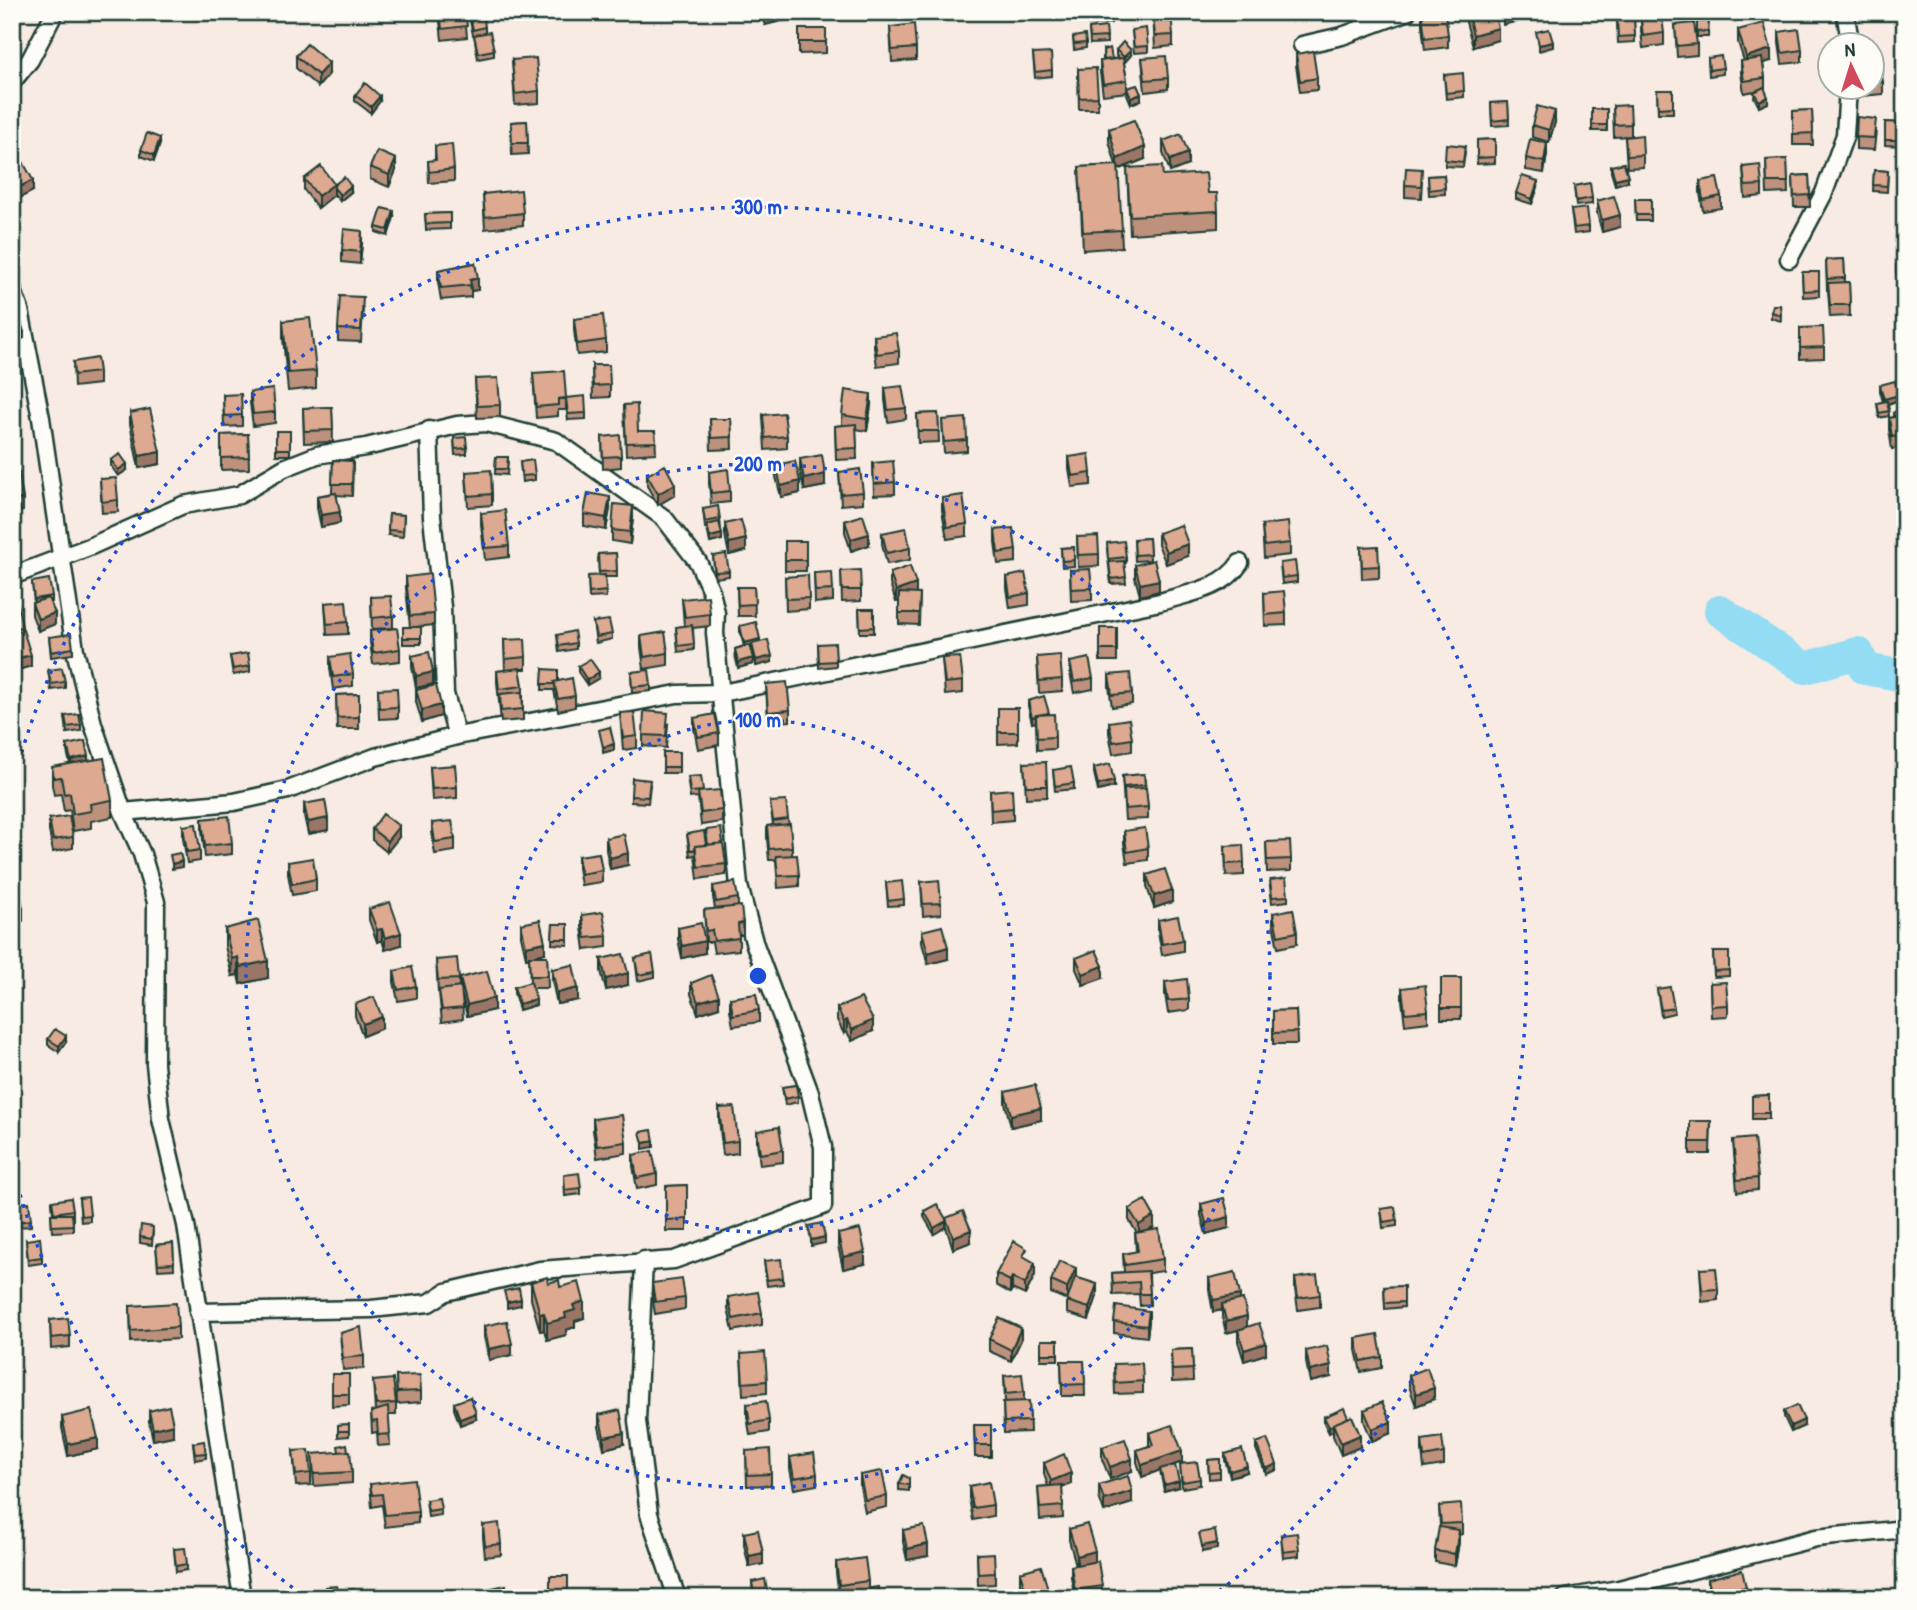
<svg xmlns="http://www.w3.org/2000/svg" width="1917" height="1610" font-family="'Patrick Hand',sans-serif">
  <rect width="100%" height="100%" fill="#f7ebe3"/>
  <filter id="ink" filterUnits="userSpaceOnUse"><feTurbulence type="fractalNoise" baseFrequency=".0143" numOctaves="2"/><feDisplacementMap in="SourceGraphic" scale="14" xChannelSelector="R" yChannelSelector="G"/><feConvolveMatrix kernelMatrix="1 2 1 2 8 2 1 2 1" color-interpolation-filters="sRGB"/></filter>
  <g filter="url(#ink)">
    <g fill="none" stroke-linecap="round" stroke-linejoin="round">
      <path stroke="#93dcf4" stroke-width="32" d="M1720,611L1805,668L1858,653L1865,669L1905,676"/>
      <defs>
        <path id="street" d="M1845,12L1851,46
          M1302,45L1342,36L1407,12
          M12,82L30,60L55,12
          M1789,259L1824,193L1845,135L1848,88
          M12,288L20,310L41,418L75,650L93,724L123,812L142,854L156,902L155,1064L161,1119L186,1225L242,1598
          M429,430L432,517L442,607L445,694L457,736
          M12,576L89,547L183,505L239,495L284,468L317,455L366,447L457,425L486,423L556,441L664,518L698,562L711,591L716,613L715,633L739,886L754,942L810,1093L823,1147V1206L674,1260L540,1270L446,1292L429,1303L371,1309L198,1312
          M123,812L234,802L288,790L375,757L457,736L677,694L722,693L1160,602C1189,593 1223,589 1240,563
          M644,1260L637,1421L649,1514L677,1598
          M1565,1598L1619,1589L1816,1538L1905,1529"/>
      </defs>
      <use href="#street" stroke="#1f3d34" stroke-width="21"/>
      <use href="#street" stroke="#fdfcf7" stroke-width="16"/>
    </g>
    <path fill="#be917d" stroke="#1f3d34" stroke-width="2" d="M107,12H121L115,19Z
      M439,12H465L467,37L442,40Z
      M761,12H785V20L765,25Z
      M1087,12H1111V23L1088,25Z
      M1356,12H1390V14L1366,16V13H1356Z
      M1466,12L1498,40L1473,47L1466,22Z
      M1422,14L1448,35V47L1425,50L1422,26Z
      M470,15L485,27V33L494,50V56L478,59L474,35H473L470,21Z
      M1153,15L1173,35V46L1155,48Z
      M1697,18H1709L1708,37H1697Z
      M1634,19L1635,42L1618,43L1617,20Z
      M1641,20L1664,33V45L1643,48L1641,31Z
      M1675,25L1697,44V55L1677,57Z
      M890,27L916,48V60L892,62Z
      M1106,27L1107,43L1090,44L1089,29Z
      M799,29H826V53L799,54Z
      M1132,30L1148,46V52L1134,53Z
      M1738,30L1771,61L1763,63L1765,78V90L1768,103L1759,107L1754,97L1755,91L1744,93L1741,73V61H1744L1738,42Z
      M1779,32L1802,50V62L1782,64L1779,43Z
      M1073,37L1086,43V48L1074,50Z
      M1103,50L1112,59L1119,58L1116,56V50L1131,55L1124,63L1127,80V92L1103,95L1100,73V61H1103Z
      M1033,54L1052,70V76L1035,78Z
      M1296,54L1317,78V90L1300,92L1296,65Z
      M296,56L329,74L318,87L296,68Z
      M1142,58L1168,78V89L1145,92Z
      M1708,58L1723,68V74L1709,76Z
      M512,60L539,91V103L515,105Z
      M1872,64L1883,82V94L1862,96L1861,88H1872Z
      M1078,69L1098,97V109H1079Z
      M1444,75L1464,91V97L1446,99Z
      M1127,88L1141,100L1131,104L1127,94Z
      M1657,90H1673V113H1658Z
      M355,95L380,101L371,113L355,101Z
      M1508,102L1509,125L1492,126L1491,103Z
      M1613,106L1631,124V136L1614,137Z
      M1592,109H1607V131H1592Z
      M1812,110L1813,145H1793V111Z
      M527,121L528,154L512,155L511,122Z
      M1555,122L1549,142L1532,137V125Z
      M1885,122L1902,123L1901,146L1885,145Z
      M1109,129L1145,159L1118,170L1122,247L1083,250L1079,167L1116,165L1109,141Z
      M1876,130L1874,150L1856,149V137Z
      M1625,137L1643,155V167L1627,168Z
      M1495,139V163L1477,164V140Z
      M1163,141L1188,165L1170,172L1163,153Z
      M160,144L154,161L141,156V150Z
      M435,146L454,169V181L429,183L428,161L435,160Z
      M1465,152L1463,167L1445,166V160Z
      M1547,154L1544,173L1526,170V158Z
      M1787,159L1788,193L1767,194L1766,160Z
      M1611,166L1628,181L1615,185L1611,172Z
      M370,167L396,170L389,187L370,179Z
      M1743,167L1762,185V196L1745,198Z
      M12,168L33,191L14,201L12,197Z
      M1127,168L1163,176L1218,211V228L1130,234Z
      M1874,170L1888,171L1887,192L1873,191Z
      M1444,175L1445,194L1429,195L1428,176Z
      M1809,175L1810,207H1794L1793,176Z
      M304,179L334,185L351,192L340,201L334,194V195L318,208L304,190Z
      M1422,181L1421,198L1405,197V185Z
      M1700,181L1721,196V208L1703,211L1700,193Z
      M1574,186L1592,198V204L1576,206Z
      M1538,187L1532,204L1516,199V193Z
      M483,194L523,213V225L485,229Z
      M1635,199H1651V221H1636Z
      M1597,201L1620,227L1602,232L1597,213Z
      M1571,210L1589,226V232L1574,234Z
      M450,213V229L426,230L425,214Z
      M394,217L388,236L376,232V227Z
      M362,243L360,264L342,262V250Z
      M1844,259L1845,282H1849L1850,316L1830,317L1828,290H1827L1826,260Z
      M475,263L478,290L471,291V297L441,300L438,282V270Z
      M1905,263V300L1902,295V289L1899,290L1896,271V265Z
      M1802,272H1819V296L1803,297Z
      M1780,305L1781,321L1771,318V312Z
      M363,309L361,342L338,341V329Z
      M14,317L24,338L19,340L14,323Z
      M574,319L606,340V352L577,355L574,330Z
      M283,321L316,371V388L288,391L283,338Z
      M1800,328L1824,347V358L1800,359Z
      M874,336L899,351V363L877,366L874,347Z
      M73,362L99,372V384L74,387Z
      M592,365L610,385V397L593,398Z
      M533,373L566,398V410H558V416L536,418Z
      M12,377L19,390V402L12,403Z
      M475,379L500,405V417L477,418Z
      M1880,385L1899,400L1888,404L1889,416L1879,418L1877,403L1883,402L1880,391Z
      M885,388L906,408V419L888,422L885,400Z
      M250,392L275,412V423L253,426L250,403Z
      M223,395L242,415V426L224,427Z
      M566,404L586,413V419L568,420Z
      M624,405L638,431H655L656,453L626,455Z
      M871,405L867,431L856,429L857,459L836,460L835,426L842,425V415Z
      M332,407L333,442L304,443L303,408Z
      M130,413L160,464L139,468L130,424Z
      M938,413L939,442L918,443L917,414Z
      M1893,413L1905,415V447L1892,449L1889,430V418L1893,417Z
      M763,415L787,436V448L765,450Z
      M710,419H731L732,449L711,450Z
      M942,420L967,440V451L944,453Z
      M276,431H290V455H276Z
      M248,434L249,469L221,470V435Z
      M602,437L621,456V467L603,469Z
      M454,438L467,448V454L455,455Z
      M12,448L23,499V511L12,512Z
      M496,457H508L507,475L495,474Z
      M1069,457L1091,473V485L1072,487L1069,468Z
      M800,459L825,486L804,490L800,471Z
      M111,460L127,470L118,476L111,466Z
      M333,460L353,461L352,496L336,495L340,523L321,527L317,508V496L332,493Z
      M520,462L535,475V480L522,482Z
      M873,463L895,482V494L874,495Z
      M776,465L800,493L781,497L776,477Z
      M466,472L492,494V505L468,507Z
      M709,472L730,491V502L711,504L709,483Z
      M839,472L863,492V503L841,505Z
      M647,475L675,495L658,505L647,486Z
      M100,479L118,500V512L102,513Z
      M942,498L967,524V536L947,539L942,510Z
      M610,509L606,530L584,526V514Z
      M703,509L720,519L722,540L710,543L707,528H705Z
      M481,513L509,546V557L485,560L481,524Z
      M389,514L404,515L403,537L388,535Z
      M633,518L630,544L612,541V530Z
      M845,521L869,545L851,551L845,532Z
      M725,524L746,551L729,555L725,535Z
      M1262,525L1290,543V555L1264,558Z
      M995,530L1016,550V562L998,564L995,542Z
      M882,533L910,548V560L887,564L882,544Z
      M1158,533L1188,556L1166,564L1158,544Z
      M1077,537L1099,554V566L1078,567Z
      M1149,538L1150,560L1135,561L1134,539Z
      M785,541H806V571H785Z
      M1074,547V566L1062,567L1061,548Z
      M1361,547L1379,566V578L1362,579Z
      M1107,549L1126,557V563H1124L1126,583L1111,584Z
      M616,553L617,577H605L606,597L589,598L588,576H599L598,554Z
      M713,556L729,571V576L715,578Z
      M1280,563L1297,576V582L1282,584Z
      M1135,565L1159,591L1140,596L1135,577Z
      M1070,570L1092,588V600L1071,601Z
      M841,571L861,590V601L842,602Z
      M814,573L833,590V601L815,603Z
      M890,573L916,594H920L919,625L899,624V601L896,602L890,584Z
      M406,577L434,614V625L415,627H421V644H403V627H410L406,588Z
      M785,577L809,598V609L786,611Z
      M1007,577L1029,593V605L1010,608L1007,588Z
      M32,582L52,596V602H50L55,624L38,631L32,615V603H34Z
      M737,587H754L755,616H738Z
      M1264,593L1286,613V625L1265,626Z
      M371,597L393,616V628L372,629Z
      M682,599L710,614V626L693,628L694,650L678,652L676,627L684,626Z
      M325,603L348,622V634L327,635Z
      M12,607L22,627V631L31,666L15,671L12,660Z
      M859,609L874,627V633H860Z
      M593,622L612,634V639L596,643Z
      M740,626L760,642L772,662L756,666L752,647L750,648L753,664L738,668L735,655V649L744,646L740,632Z
      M1100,628H1117V661H1100Z
      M370,631L400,649V661L373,664L370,642Z
      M557,635L576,643V649L559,652Z
      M641,636L668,653V665L644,669L641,647Z
      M49,637L73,648V654L51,657Z
      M504,640L526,657V669H520L523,686V720L501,722L497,682V671L505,670Z
      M818,644L836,661V666L819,668Z
      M230,656L250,666V672L233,675Z
      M412,656L433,684L416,688L412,667Z
      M330,657L353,674V686L333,689L330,668Z
      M1037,657L1062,679V691L1039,693Z
      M942,658L963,681V693L945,695Z
      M1070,662L1093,678V689L1074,693L1070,673Z
      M578,666L599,678L587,685L578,672Z
      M543,669L575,696V707L558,711L554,690H542Z
      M48,670L65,682V688L51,690Z
      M631,672L651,685V691L632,693Z
      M1109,675L1132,693V704L1112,707L1109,687Z
      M766,684L790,710V721L768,723Z
      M378,689L398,707V718L379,719Z
      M416,690L441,716L422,722L416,702Z
      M359,694V729H337L336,695Z
      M1028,701L1049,714L1055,737V749L1037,750L1036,722L1032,723L1028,706Z
      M998,708H1018V743L998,744Z
      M620,713L637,736V748L623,750Z
      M65,716L81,725V731L67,733Z
      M694,718L719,733V745L698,749L694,729Z
      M1109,722L1132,739V751L1113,754L1109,733Z
      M668,724L666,748L643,746V735Z
      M67,745L88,761L112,800V817L91,821V828L73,831L70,810L64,811L61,794L54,795L52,785V767L70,764L67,751Z
      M663,752H679V773H663Z
      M1024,763L1047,786V797L1026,798Z
      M430,767L457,787V798L432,800Z
      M1094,768L1114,787L1098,791L1094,773Z
      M1053,770L1074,783V789L1055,791Z
      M1144,774L1148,807V819L1125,820L1122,776Z
      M688,783L703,792L722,810V822L701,825L698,797L690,798Z
      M650,785L648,803L631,802V796Z
      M990,791L1013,808V820L991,822Z
      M770,802L788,819L792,847V855L799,875V886L778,888L776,860H769L767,838V826L773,825Z
      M304,804L328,830L308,834L304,816Z
      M49,819L73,837V848L53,852L49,831Z
      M202,819L232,843V854L205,857L202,831Z
      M432,823L455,839V851L435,854L432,835Z
      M183,826L200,850V861L187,863L183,838Z
      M372,829L399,837L387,852L372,840Z
      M706,830L726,864V875L698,879L695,855L690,856L687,834L707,845Z
      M1124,831L1148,848V860L1127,863L1124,843Z
      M606,838L628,865L610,869L606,850Z
      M1266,842L1291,859V871L1267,872Z
      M1225,846L1244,863V875L1226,876Z
      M578,856L602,870V882L581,885L578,868Z
      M288,862L316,879V891L292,895L288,874Z
      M12,867L23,909V921L12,923Z
      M1147,875L1172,902L1154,908L1147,887Z
      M921,882L941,903V914L923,916Z
      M886,883L904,899V905L888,906Z
      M713,886L738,898V907L743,923V935H739V950L714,953L712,942H706L704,910L715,909L713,897Z
      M1270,886L1288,896V901L1272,903Z
      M369,909L401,945L385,950L382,940L377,942L369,920Z
      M1273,913L1297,932V944L1278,948L1273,924Z
      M582,915L607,936V947L585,950L582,927Z
      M1158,920L1183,940V951L1162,955L1158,931Z
      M521,924L545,953L532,956H547L548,988H533L536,1005L519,1010L514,993V987L530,983L529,957L526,958L521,936Z
      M553,924H568V945L552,944Z
      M678,928L705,953L682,958L678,939Z
      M225,929L268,978L240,984L238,975L232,976L225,946Z
      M922,931L948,959L928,964L922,943Z
      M1713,952H1729V976L1714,977Z
      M635,958L655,972V977L638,981Z
      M1076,958L1103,978L1083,985L1076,969Z
      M601,959L628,985L606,990L601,971Z
      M436,960L459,979V987H460V978L494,1010L467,1016L462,995L463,1019L442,1022L439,992H438Z
      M552,969L578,1000L557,1004L552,981Z
      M394,971L416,986V998L398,1001L394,982Z
      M1441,978H1461V1019H1441Z
      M1165,982L1189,999V1010L1168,1013L1165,994Z
      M691,983L719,1007L698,1014L691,994Z
      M1710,983L1728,1005V1016L1711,1017Z
      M1402,988L1428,1011V1022L1405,1025L1402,1000Z
      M1657,989L1674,1008V1013L1661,1016Z
      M730,998L759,1010V1022L733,1026L730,1010Z
      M355,1004L382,1028L363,1036L355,1016Z
      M837,1008L873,1031L852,1041L847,1032L844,1034L837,1020Z
      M1296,1010L1297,1044H1273V1011Z
      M48,1039L66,1042L59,1052L48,1045Z
      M782,1087L798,1096V1102L785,1105Z
      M1005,1092L1041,1120L1011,1127L1005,1103Z
      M1769,1095V1119H1752V1096Z
      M719,1108L738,1141V1153L723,1155L719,1120Z
      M593,1119L626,1142V1153L597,1158L593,1130Z
      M1690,1121H1711L1710,1154H1690Z
      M757,1131L783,1150V1162L760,1165L757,1142Z
      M1733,1140L1758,1178V1190L1737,1192Z
      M633,1155L657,1174V1185L637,1189L633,1166Z
      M564,1175L581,1188V1194L565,1196Z
      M687,1185V1231H666V1186Z
      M79,1198L90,1215V1221L81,1222Z
      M52,1201L73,1210V1231L52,1232L51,1214H53Z
      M16,1203L31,1220V1226L17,1227Z
      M1201,1204L1229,1228L1206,1234L1201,1215Z
      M1129,1209L1154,1227L1149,1231L1163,1259V1271L1149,1273L1150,1305L1140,1306L1139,1294L1113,1295L1112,1273L1124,1272L1123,1254L1136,1252L1135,1233H1137L1129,1220Z
      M1381,1209L1397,1220V1226L1383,1228Z
      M924,1211L946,1219L971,1242L953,1249L946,1227L934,1234L924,1217Z
      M153,1232L152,1245L140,1243V1237Z
      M838,1234L865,1264L843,1269L838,1246Z
      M26,1240L42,1257V1263L28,1265Z
      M173,1243L174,1269L158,1270L156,1245Z
      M1027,1259L1035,1275L1025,1295L1012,1289L1010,1293L996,1285V1274Z
      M764,1261L783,1278V1284L767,1286Z
      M1700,1269L1718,1289V1300L1702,1302Z
      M1076,1277L1097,1296L1089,1320L1067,1313V1301L1071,1290L1067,1300L1051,1293V1281Z
      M1209,1278L1240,1300L1247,1327L1266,1354L1244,1361L1238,1341V1330L1226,1333L1222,1316V1310L1213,1312L1209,1290Z
      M1295,1278L1320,1295V1307L1298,1310L1295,1289Z
      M531,1282L548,1283L560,1287L584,1318L575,1321V1327L566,1330V1335L547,1340L544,1330L540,1331L531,1299Z
      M652,1283L685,1298V1309L655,1314L652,1295Z
      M1404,1286V1307L1385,1309L1384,1287Z
      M728,1297L762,1313V1325L733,1331L728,1309Z
      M130,1306L178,1327V1339L131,1342Z
      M50,1320L70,1336V1347L51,1349Z
      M1114,1322H1149L1147,1337L1114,1333Z
      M484,1326L512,1355L489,1360L484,1337Z
      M340,1333L364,1356V1368L343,1370Z
      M1356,1338L1382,1357V1368L1361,1372L1356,1350Z
      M989,1339L1021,1340L1011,1361L989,1351Z
      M1041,1340H1058V1360H1041Z
      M1192,1349L1193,1381L1172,1382L1171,1350Z
      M1306,1351L1331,1377L1310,1382L1306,1362Z
      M741,1354L767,1381V1393L743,1395Z
      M1061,1361H1084L1085,1396H1062Z
      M1114,1364L1143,1381V1393L1115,1394Z
      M332,1374H349V1405L332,1406Z
      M1409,1375L1434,1399L1416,1406L1409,1386Z
      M396,1376L421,1391V1402L397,1404Z
      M1004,1376L1024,1392V1401H1029L1030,1432L1004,1433L1003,1402H1005Z
      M373,1381L396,1403V1415H388L390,1445L378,1446L377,1432L372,1433L371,1412L375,1411Z
      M454,1403L476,1419L460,1425L454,1409Z
      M747,1404L769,1420V1432L750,1435L747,1416Z
      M1364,1410L1391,1433L1372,1441L1364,1421Z
      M149,1411L173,1436L153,1440L149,1422Z
      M1784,1411L1804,1426L1791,1432L1784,1417Z
      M599,1415L624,1444L604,1449L599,1427Z
      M62,1417L98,1449L68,1456L62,1428Z
      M1324,1417L1360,1447L1341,1455L1333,1436V1431L1329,1433L1324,1423Z
      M349,1424V1436L338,1437V1425Z
      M974,1425H991V1457H975Z
      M1149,1433L1182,1462L1171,1466L1179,1487L1164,1491L1160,1470L1142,1477L1137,1462V1450L1149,1446Z
      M1422,1440L1444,1453V1465L1424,1468L1422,1451Z
      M193,1443L206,1453V1458L195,1460Z
      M1256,1443L1277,1470L1266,1474L1256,1449Z
      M1102,1447L1132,1471L1110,1479L1102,1459Z
      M293,1451L311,1473V1485L296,1486Z
      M746,1451L771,1474V1485L747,1486Z
      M312,1454L352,1472V1483L314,1486Z
      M1225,1454L1247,1472L1230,1477L1225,1460Z
      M790,1457L817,1474V1485L794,1489L790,1469Z
      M1220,1459V1478L1209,1479L1208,1460Z
      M1044,1463L1071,1484L1062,1488L1063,1518L1040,1520L1038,1487L1048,1486L1044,1474Z
      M1180,1464L1200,1479V1485L1182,1488Z
      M860,1475L887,1496V1507L865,1512L860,1487Z
      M909,1478V1491L899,1490V1484Z
      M370,1484L418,1512V1523L385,1527L382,1505L372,1507Z
      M1099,1485L1132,1503L1104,1512L1099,1497Z
      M969,1486L993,1505V1516L973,1520L969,1498Z
      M426,1500L441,1509V1515L428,1517Z
      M1439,1506L1462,1523V1534L1459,1535V1542L1455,1566L1435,1562V1551L1440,1527Z
      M483,1525L501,1544V1555L485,1557L483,1537Z
      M1069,1529L1095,1562L1102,1586V1598H1075L1071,1577V1566L1076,1565L1069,1540Z
      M903,1530L928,1556L907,1560L903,1542Z
      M744,1533L763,1564L749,1567L744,1545Z
      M1281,1535L1299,1550V1556L1283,1558Z
      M174,1549L187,1564V1570L176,1572Z
      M977,1554L995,1573V1584L978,1585Z
      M836,1562L868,1581V1588L879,1598H865V1593L839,1597L836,1573Z
      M1020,1572L1048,1598H1024L1020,1583Z
      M550,1576H568V1598L550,1597Z
      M1708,1579L1746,1598H1710L1708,1590Z
      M752,1582L767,1591V1597L753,1598Z"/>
    <path fill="#9b7666" stroke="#1f3d34" stroke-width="2" d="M116,12H121L115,19V13Z
      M768,12H785V20L765,25V13Z
      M1309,12H1319L1309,16Z
      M1519,15V21L1503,25V19Z
      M1498,28V40L1473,47V35Z
      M1553,42V47L1539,51V45Z
      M1771,49V61L1746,68V57Z
      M1131,50V55L1124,63V57Z
      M329,63V74L318,87V75Z
      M1141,94V100L1131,104V98Z
      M380,96V101L371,113V107Z
      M1768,97V103L1759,107V101Z
      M1555,111V122L1549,142V130Z
      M160,138V144L154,161V155Z
      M1547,143V154L1544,173V162Z
      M1145,147V159L1117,170V159Z
      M1188,153V165L1170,172V160Z
      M396,159V170L389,187V175Z
      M1628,176V181L1615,185V179Z
      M33,180V191L14,201V190Z
      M1538,181V187L1532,204V199Z
      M334,184V195L318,208V196Z
      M351,186V192L340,201V195Z
      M394,211V217L388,236V230Z
      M1620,215V227L1602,232V220Z
      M362,231V243L360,264V252Z
      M478,278V290L471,291L470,280Z
      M24,332V338L19,340V334Z
      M871,394V405L867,431V419Z
      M1899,395V400L1884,405V399Z
      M160,452V464L139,468V456Z
      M18,462V474L12,476V464Z
      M127,464V470L118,476V470Z
      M825,474V486L804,490V479Z
      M800,481V493L781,497V486Z
      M675,484V495L658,505V494Z
      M610,497V509L606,530V518Z
      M633,506V518L630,544V532Z
      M340,512V523L321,527V515Z
      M722,534V540L710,543V537Z
      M869,534V545L851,551V539Z
      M746,539V551L729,555V543Z
      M1188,544V556L1166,564V552Z
      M1159,580V591L1140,596V584Z
      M916,584V596L896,602V591Z
      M55,613V624L38,631V619Z
      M760,639V645L752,644V647L744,649V643Z
      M31,655V666L15,671V659Z
      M772,656V662L756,666V660Z
      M753,658V664L738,668V662Z
      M433,672V684L416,688V676Z
      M599,672V678L587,685V680Z
      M441,705V716L422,722V710Z
      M1036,716V722L1032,723V717Z
      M614,744V750L603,753V747Z
      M88,756V762L71,766V760Z
      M1114,781V787L1098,791V785Z
      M328,818V830L308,834V822Z
      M399,826V837L387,852V841Z
      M628,853V865L610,869V858Z
      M182,861V867L172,869V864Z
      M1172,890V902L1154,908V896Z
      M382,929V940L377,942V930Z
      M401,933V945L385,950V938Z
      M705,941V953L682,958V946Z
      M545,942V953L526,958V946Z
      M948,947V959L928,964V953Z
      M238,957V975L232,976V959Z
      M268,961V978L240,984V967Z
      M1103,966V978L1083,985V974Z
      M628,973V985L606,990V979Z
      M578,988V1000L557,1004V993Z
      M719,996V1007L698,1014V1002Z
      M494,998V1010L467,1016V1005Z
      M536,999V1005L519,1010V1004Z
      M382,1017V1028L363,1036V1024Z
      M847,1020V1032L844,1034V1022Z
      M873,1020V1031L852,1041V1030Z
      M66,1036V1042L59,1052V1046Z
      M1041,1108V1120L1011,1127V1115Z
      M654,1141V1147L643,1149V1143Z
      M1154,1216V1227L1139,1236V1225Z
      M1229,1217V1228L1206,1234V1223Z
      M946,1221V1227L934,1234V1228Z
      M971,1230V1242L953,1249V1237Z
      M825,1237V1243L811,1246V1240Z
      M865,1252V1264L843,1269V1257Z
      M1035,1263V1275L1025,1295V1284Z
      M1076,1268V1280L1067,1300V1288Z
      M1012,1277V1289L1010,1293V1281Z
      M1097,1284V1296L1089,1320V1308Z
      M1240,1295V1306L1222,1304V1310L1213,1312V1300Z
      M521,1299V1305L507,1308V1302Z
      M584,1301V1318L575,1321V1327L566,1330V1335L547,1340V1323L565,1313L573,1305Z
      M1149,1311V1322L1147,1337V1326Z
      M544,1313V1330L540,1331V1314Z
      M1247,1316V1328L1226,1333V1321Z
      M1021,1328V1340L1011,1361V1350Z
      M1266,1343V1354L1244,1361V1350Z
      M512,1344V1355L489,1360V1349Z
      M1331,1366V1377L1310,1382V1371Z
      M1434,1388V1399L1416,1406V1394Z
      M476,1413V1419L460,1425V1419Z
      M1804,1420V1426L1791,1432V1426Z
      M1391,1422V1433L1372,1441V1429Z
      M173,1424V1436L153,1440V1429Z
      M1333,1425V1431L1329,1433V1427Z
      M624,1433V1444L604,1449V1437Z
      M1360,1435V1447L1341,1455V1443Z
      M98,1438V1449L68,1456V1444Z
      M1182,1451V1462L1142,1477V1465Z
      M1132,1459V1471L1110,1479V1467Z
      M1277,1464V1470L1266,1474V1469Z
      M1247,1466V1472L1230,1477V1471Z
      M1071,1473V1484L1051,1492V1481Z
      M1179,1481V1487L1164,1491V1485Z
      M1132,1491V1503L1104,1512V1500Z
      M1459,1530V1542L1455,1566V1554Z
      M1217,1543V1549L1202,1552V1546Z
      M928,1544V1556L907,1560V1549Z
      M1095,1551V1562L1077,1567V1556Z
      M763,1553V1564L749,1567V1556Z
      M1746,1587V1598H1712V1596Z
      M1048,1589V1598H1027V1595Z"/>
    <path fill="#dda991" stroke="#1f3d34" stroke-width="2" d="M440,12H465L467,26L442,29Z
      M483,12L485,27L473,30L470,15Z
      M1440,12H1445L1448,35L1425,38L1422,14Z
      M1467,12H1494L1498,28L1473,35Z
      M1501,12H1519V15L1503,19Z
      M1171,13L1173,35L1155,36L1153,15Z
      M1662,17L1664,33L1643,36L1641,20Z
      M1697,18H1709L1708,32L1697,31Z
      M1634,19L1635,36L1618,37L1617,20Z
      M1694,23L1697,44L1677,46L1675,25Z
      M1764,23L1771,49L1746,57L1738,30Z
      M914,24L916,48L892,50L890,27Z
      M1106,27L1107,37L1090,38L1089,29Z
      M1146,28L1148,46L1134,47L1132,30Z
      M799,29H826V42H799Z
      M1549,29L1553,42L1539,45L1536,32Z
      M1799,29L1802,50L1782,53L1779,32Z
      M490,32L494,50L478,53L474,35Z
      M1085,35L1086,43L1074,44L1073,37Z
      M1123,42L1131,50L1124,57L1116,50Z
      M307,44L329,63L318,75L296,56Z
      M1110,48L1112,59L1104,60L1103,50Z
      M1313,51L1317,78L1300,81L1296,54Z
      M1051,53L1052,70L1035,72L1033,54Z
      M1166,56L1168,78L1145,80L1142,58Z
      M1721,56L1723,68L1709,70L1708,58Z
      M536,58L539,91L515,94L512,60Z
      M1123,58L1127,80L1103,84L1100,61Z
      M1762,58L1765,78L1744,81L1741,61Z
      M1880,63L1883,82L1872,84V64Z
      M1096,68L1098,97L1079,98L1078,69Z
      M1463,73L1464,91L1446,93L1444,75Z
      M365,83L380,96L371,107L355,95Z
      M1137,85L1141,94L1131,98L1127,88Z
      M1764,87L1768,97L1759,101L1754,92Z
      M1657,90H1673V107L1658,108Z
      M1508,102L1509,119L1492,121L1491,103Z
      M1630,105L1631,124L1614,125L1613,106Z
      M1537,106L1555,111L1549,130L1532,125Z
      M1592,109H1607V125H1592Z
      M1812,110L1813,133L1793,134V111Z
      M1857,117L1876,119L1874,138L1856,137Z
      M1134,120L1145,147L1117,159L1109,129Z
      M527,121L528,143H512L511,122Z
      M1885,122L1902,123L1901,140H1885Z
      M147,133L160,138L154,155L141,150Z
      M1181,134L1188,153L1170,160L1163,141Z
      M1642,135L1643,155L1627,156L1625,137Z
      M1495,139V157L1477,158V140Z
      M1530,139L1547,143L1544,162L1526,158Z
      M452,144L454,169L429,172L428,161L436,160L435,146Z
      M1446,144L1465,146L1463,162L1445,160Z
      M377,151L396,159L389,175L370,167Z
      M1787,159L1788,182H1767L1766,160Z
      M23,162L33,180L14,190L12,186V168Z
      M1624,163L1628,176L1615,179L1611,166Z
      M1118,165L1122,230L1083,232L1079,167Z
      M1760,165L1762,185L1745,186L1743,167Z
      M321,166L334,184L318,196L304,179Z
      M1162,166L1163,176L1206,173L1208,193H1217L1218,211L1130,216L1127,168Z
      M1406,168L1422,169L1421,186L1405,185Z
      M1874,170L1888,171L1887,186L1873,185Z
      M1444,175L1445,188L1429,190L1428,176Z
      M1809,175L1810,195L1794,196L1793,176Z
      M1522,176L1538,181L1532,199L1516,193Z
      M344,177L351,186L340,195L334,188V185Z
      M1717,178L1721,196L1703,200L1700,181Z
      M1590,183L1592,198L1576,201L1574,186Z
      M521,190L523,213L485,217L483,194Z
      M1614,196L1620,215L1602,220L1597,201Z
      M1635,199H1651V215H1636Z
      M382,208L394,211L388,230L376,227Z
      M1587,208L1589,226L1574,228L1571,210Z
      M450,213V223L426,224L425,214Z
      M344,229L362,231L360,252L342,250Z
      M1844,259L1845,278L1827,279L1826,260Z
      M475,263L478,278L470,280L471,285L441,288L438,270Z
      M1905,263V283L1899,284L1896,265Z
      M1802,272H1819V290L1803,291Z
      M1849,282L1850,305H1830L1828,283Z
      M340,296L363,297L361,330L338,329Z
      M1773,305H1780L1781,315L1771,312Z
      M603,315L606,340L577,344L574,319Z
      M19,316L24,332L19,334L14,317Z
      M310,318L316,371L288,373L283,321Z
      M1823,327L1824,347L1800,348V328Z
      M896,333L899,351L877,354L874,336Z
      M97,358L99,372L74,375L73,362Z
      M592,365H609L610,385L593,386Z
      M564,371L566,398L558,399V405L536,407L533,373Z
      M18,376L19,390L12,391V377Z
      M498,378L500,405L477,406L475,379Z
      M1895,381L1899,395L1884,399L1880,385Z
      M902,386L906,408L888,410L885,388Z
      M273,389L275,412L253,414L250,392Z
      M845,390L871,394L867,419L842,415Z
      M241,394L242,415L224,416L223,395Z
      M585,396L586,413L568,414L566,398Z
      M1887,401L1889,411L1879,413L1877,403Z
      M637,404L638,431H655L656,442L626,443L624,405Z
      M332,407L333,430L304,431L303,408Z
      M150,409L160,452L139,456L130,413Z
      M1898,410L1902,414L1901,416L1895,417L1893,413Z
      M784,413L787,436L765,438L763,415Z
      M938,413L939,431H918L917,414Z
      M1905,415V435L1892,437L1889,418Z
      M966,418L967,440L944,442L942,420Z
      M710,419H731L732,437L711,438Z
      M856,424L857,448L836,449L835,426Z
      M276,431H290V449H276Z
      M248,434L249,457L221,458V435Z
      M620,435L621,456L603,457L602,437Z
      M466,437L467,448L455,449L454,438Z
      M13,447L18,462L12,464V448Z
      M120,454L127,464L118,470L111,460Z
      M1089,454L1091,473L1072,476L1069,457Z
      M822,455L825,474L804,479L800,459Z
      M496,457H508L507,469H495Z
      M333,460L353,461L352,484H332Z
      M533,460L535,475L522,476L520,462Z
      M795,461L800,481L781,486L776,465Z
      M893,461L895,482L874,484L873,463Z
      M665,465L675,484L658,494L647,475Z
      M728,469L730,491L711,493L709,472Z
      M860,469L863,492L841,494L839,472Z
      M491,470L492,494L468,496L466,472Z
      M19,472L23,499L12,501V473Z
      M116,478L118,500L102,502L100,479Z
      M336,493L340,512L321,515L317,496Z
      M588,493L610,497L606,518L584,514Z
      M963,495L967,524L947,527L942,498Z
      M614,504L633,506L630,532L612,530Z
      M718,506L720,519L705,522L703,509Z
      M505,510L509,546L485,548L481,513Z
      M389,514L404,515L403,531L388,530Z
      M863,515L869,534L851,539L845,521Z
      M741,520L746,539L729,543L725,524Z
      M719,522L722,534L710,537L707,525Z
      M1288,522L1290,543L1264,546L1262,525Z
      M1181,525L1188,544L1166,552L1158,533Z
      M906,528L910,548L887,553L882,533Z
      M1013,528L1016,550L998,553L995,530Z
      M1098,536L1099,554L1078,555L1077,537Z
      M1149,538L1150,554L1135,555L1134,539Z
      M785,541H806V560H785Z
      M1124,541L1126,557L1108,559L1107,543Z
      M1378,546L1379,566L1362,567L1361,547Z
      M1074,547V560L1062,561L1061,548Z
      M616,553L617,571L599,572L598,554Z
      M726,554L729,571L715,572L713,556Z
      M1154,560L1159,580L1140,584L1135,565Z
      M1124,561L1126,577L1111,579L1109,562Z
      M1295,561L1297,576L1282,578L1280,563Z
      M910,566L916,584L896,591L890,573Z
      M1090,569L1092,588L1071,589L1070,570Z
      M860,570L861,590H842L841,571Z
      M832,572L833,590L815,591L814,573Z
      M1025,573L1029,593L1010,597L1007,577Z
      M430,574L434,614L410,616L406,577Z
      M605,575L606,591L589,593L588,576Z
      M808,575L809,598L786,599L785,577Z
      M49,579L52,596L34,599L32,582Z
      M737,587H754L755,604L738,605Z
      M1284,591L1286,613L1265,615L1264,593Z
      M899,593L920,594L919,613H899Z
      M391,596L393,616L372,618L371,597Z
      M708,596L710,614L685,617L682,599Z
      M48,598L55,613L38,619L32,603Z
      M346,601L348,622L327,624L325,603Z
      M18,605L22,627L12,629V607Z
      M859,609H874V627L860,628Z
      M609,620L612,634L596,637L593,622Z
      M756,622L760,639L744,643L740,626Z
      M692,625L694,644L678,646L676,627Z
      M403,627H421V638H403Z
      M397,628L400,649L373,653L370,631Z
      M1100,628H1117V650H1100Z
      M23,630L31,655L15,659L12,649V634Z
      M574,631L576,643L559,646L557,635Z
      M665,632L668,653L644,657L641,636Z
      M71,634L73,648L51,652L49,637Z
      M525,639L526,657L505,659L504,640Z
      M768,640L772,656L756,660L752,644Z
      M835,643L836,661L819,662L818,644Z
      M749,645L753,658L738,662L735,649Z
      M429,652L433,672L416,676L412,656Z
      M248,653L250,666L233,669L230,656Z
      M350,654L353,674L333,677L330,657Z
      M1060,655L1062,679L1039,681L1037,657Z
      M960,657L963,681L945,683L942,658Z
      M1089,658L1093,678L1074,682L1070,662Z
      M590,659L599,672L587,680L578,666Z
      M62,668L65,682L51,684L48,670Z
      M520,668L523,686L499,689L497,671Z
      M543,669L558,670V681L554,682L555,684H542Z
      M649,670L651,685L632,687L631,672Z
      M1130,673L1132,693L1112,695L1109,675Z
      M572,678L575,696L558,699L554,682Z
      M13,679L14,696H12V679Z
      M787,682L790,710L768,712L766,684Z
      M436,685L441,705L422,710L416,690Z
      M397,688L398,707L379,708L378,689Z
      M522,692L523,709L501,711L500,694Z
      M359,694V717L337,718L336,695Z
      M1044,696L1049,713L1036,715V716L1032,717L1028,701Z
      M998,708H1018V732H998Z
      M644,711L668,713L666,736L643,735Z
      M634,712L637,736L623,738L620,713Z
      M79,714L81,725L67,727L65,716Z
      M715,714L719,733L698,737L694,718Z
      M1054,714L1055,737L1037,738L1036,715Z
      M1129,719L1132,739L1113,742L1109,722Z
      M610,727L614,744L603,747L599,730Z
      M85,741L88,756L71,760L67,745Z
      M663,752H679V767H663Z
      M104,758L112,800L90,804L91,811L73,814L70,793L64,794L61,777L54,778L52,767Z
      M1046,762L1047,786H1026L1024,763Z
      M1110,764L1114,781L1098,785L1094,768Z
      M455,765L457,787L432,789L430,767Z
      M1071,767L1074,783L1055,786L1053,770Z
      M1144,774L1145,785L1123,787L1122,776Z
      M701,776L703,791L690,792L688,777Z
      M632,778L650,780L648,797L631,796Z
      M1146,788L1148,807L1125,809L1124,789Z
      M1012,789L1013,808L991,810L990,791Z
      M720,790L722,810L701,813L698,792Z
      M325,800L328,818L308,822L304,804Z
      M786,801L788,819L773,821L770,802Z
      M383,814L399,826L387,841L372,829Z
      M69,816L73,837L53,840L49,819Z
      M229,816L232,843L205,846L202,819Z
      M452,821L455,839L435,842L432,823Z
      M196,824L200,850L187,852L183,826Z
      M790,824L792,847L769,849L767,826Z
      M721,828L723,843L708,845L706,830Z
      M1145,828L1148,848L1127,852L1124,831Z
      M704,831L706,845L695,846L696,849L690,850L687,834Z
      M624,834L628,853L610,858L606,838Z
      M1290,841L1291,859L1267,860L1266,842Z
      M723,843L726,864L698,867L695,846Z
      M1243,845L1244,863L1226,864L1225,846Z
      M180,853L182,861L172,864L170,855Z
      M599,853L602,870L581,874L578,856Z
      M797,855L799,875L778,876L776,856Z
      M313,858L316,879L292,884L288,862Z
      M12,867H15L23,909L12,911Z
      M1165,869L1172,890L1154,896L1147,875Z
      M1286,878L1288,896L1272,897L1270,880Z
      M939,880L941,903L923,904L921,882Z
      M902,881L904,899L888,901L886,883Z
      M735,882L738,898L716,902L713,886Z
      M390,902L401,933L385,938L382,929L377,930L369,909Z
      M741,906L743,923L738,924L739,938L714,941L712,930L706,931L704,910Z
      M1293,909L1297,932L1278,936L1273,913Z
      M603,912L607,936L585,938L582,915Z
      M1178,916L1183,940L1162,944L1158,920Z
      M258,920L268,961L240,967L238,957L232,959L225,929Z
      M540,920L545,942L526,946L521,924Z
      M701,923L705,941L682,946L678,928Z
      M553,924H568V939H552Z
      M942,926L948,947L928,953L922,931Z
      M1096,950L1103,966L1083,974L1076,958Z
      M1713,952H1729V970L1714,971Z
      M623,954L628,973L606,979L601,959Z
      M652,954L655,972L638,975L635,958Z
      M529,956H547L548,976H530Z
      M457,958L459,979L438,980L436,960Z
      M573,965L578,988L557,993L552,969Z
      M412,967L416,986L398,990L394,971Z
      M487,971L494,998L467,1005L460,978Z
      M711,975L719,996L698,1002L691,983Z
      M1441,978H1461V1008H1441Z
      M1187,979L1189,999L1168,1001L1165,982Z
      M531,982L536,999L519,1004L514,987Z
      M1726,982L1728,1005L1711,1006L1710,983Z
      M1425,985L1428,1011L1405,1013L1402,988Z
      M461,987L463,1008L442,1010L439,990Z
      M1670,987L1674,1008L1661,1010L1657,989Z
      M756,994L759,1010L733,1015L730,998Z
      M374,997L382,1017L363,1024L355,1004Z
      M861,998L873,1020L852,1030L847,1020L844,1022L837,1008Z
      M1296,1010L1297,1032L1273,1033V1011Z
      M55,1029L66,1036L59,1046L48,1039Z
      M796,1085L798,1096L785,1099L782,1087Z
      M1035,1085L1041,1108L1011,1115L1005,1092Z
      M1769,1095V1113H1752V1096Z
      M734,1107L738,1141L723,1143L719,1108Z
      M622,1115L626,1142L597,1146L593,1119Z
      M1690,1121H1711L1710,1142H1690Z
      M779,1127L783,1150L760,1154L757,1131Z
      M652,1130L654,1141L643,1143L640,1132Z
      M1754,1138L1758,1178L1737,1180L1733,1140Z
      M652,1151L657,1174L637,1178L633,1155Z
      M579,1173L581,1188L565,1190L564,1175Z
      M687,1185V1219L666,1220V1186Z
      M88,1197L90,1215L81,1216L79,1198Z
      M71,1198L73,1210L54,1213L52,1201Z
      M1224,1198L1229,1217L1206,1223L1201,1204Z
      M1145,1200L1154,1216L1139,1225L1129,1209Z
      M29,1202L31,1220L17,1222L16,1203Z
      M937,1204L946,1219V1221L934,1228L924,1211Z
      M1395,1207L1397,1220L1383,1222L1381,1209Z
      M963,1211L971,1230L953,1237L946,1218Z
      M51,1214H72L73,1225L52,1226Z
      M822,1223L825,1237L811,1240L808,1226Z
      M141,1225L153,1227L152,1239L140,1237Z
      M860,1229L865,1252L843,1257L838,1234Z
      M1159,1229L1163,1259L1125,1265L1123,1254L1138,1251L1135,1233Z
      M40,1238L42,1257L28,1259L26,1240Z
      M1014,1241L1027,1249L1023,1256L1035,1263L1025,1284L1012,1277L1010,1281L996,1274Z
      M173,1243L174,1263L158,1264L156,1245Z
      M781,1259L783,1278L767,1280L764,1261Z
      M1059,1261L1076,1268L1067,1288L1051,1281Z
      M1716,1268L1718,1289L1702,1290L1700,1269Z
      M1148,1271L1150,1294H1140L1139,1282L1113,1284L1112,1273Z
      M1235,1272L1240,1295L1213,1300L1209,1278Z
      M1317,1275L1320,1295L1298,1298L1295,1278Z
      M547,1277L548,1283L559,1280L560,1287L579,1282L584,1301L573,1305L575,1310L565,1313L566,1318L547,1323L544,1313L540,1314L531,1282Z
      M1075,1277L1097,1284L1089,1308L1067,1301Z
      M682,1279L685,1298L655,1302L652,1283Z
      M1404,1286V1302L1385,1303L1384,1287Z
      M519,1288L521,1299L507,1302L504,1291Z
      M758,1292L762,1313L733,1319L728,1297Z
      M1243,1299L1247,1316L1226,1321L1222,1304Z
      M176,1303L178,1327L131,1331L130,1306Z
      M1116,1306L1149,1311L1147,1326L1114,1322Z
      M68,1318L70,1336L51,1338L50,1320Z
      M999,1318L1021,1328L1011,1350L989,1339Z
      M507,1321L512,1344L489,1349L484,1326Z
      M1259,1323L1266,1343L1244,1350L1238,1330Z
      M361,1327L364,1356L343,1358L340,1333Z
      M1378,1334L1382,1357L1361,1361L1356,1338Z
      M1041,1340H1058V1354H1041Z
      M1327,1346L1331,1366L1310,1371L1306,1351Z
      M1192,1349L1193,1369L1172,1370L1171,1350Z
      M765,1352L767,1381L743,1383L741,1354Z
      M1061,1361H1084L1085,1384L1062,1385Z
      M1142,1363L1143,1381L1115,1383L1114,1364Z
      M1427,1368L1434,1388L1416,1394L1409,1375Z
      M332,1374H349V1394H332Z
      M1022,1374L1024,1392L1006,1394L1004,1376Z
      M420,1375L421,1391L397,1392L396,1376Z
      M393,1379L396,1403L376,1405L373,1381Z
      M470,1397L476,1413L460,1419L454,1403Z
      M766,1401L769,1420L750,1424L747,1404Z
      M1029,1401L1030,1421L1004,1422L1003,1402Z
      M1382,1402L1391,1422L1372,1429L1364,1410Z
      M1797,1405L1804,1420L1791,1426L1784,1411Z
      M169,1406L173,1424L153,1429L149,1411Z
      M388,1407L390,1434L378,1435L377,1421L372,1422L371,1412Z
      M1344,1408L1348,1418L1333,1424V1425L1329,1427L1324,1417Z
      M91,1410L98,1438L68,1444L62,1417Z
      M620,1410L624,1433L604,1437L599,1415Z
      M1352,1416L1360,1435L1341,1443L1333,1424Z
      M349,1424V1431H338V1425Z
      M974,1425H991V1445H975Z
      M1172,1425L1182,1451L1142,1465L1137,1450L1153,1445L1149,1433Z
      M1442,1437L1444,1453L1424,1457L1422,1440Z
      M1125,1439L1132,1459L1110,1467L1102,1447Z
      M1267,1439L1277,1464L1266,1469L1256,1443Z
      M204,1441L206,1453L195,1454L193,1443Z
      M347,1444L348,1451L339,1452L338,1446Z
      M770,1449L771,1474L747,1475L746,1451Z
      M1242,1449L1247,1466L1230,1471L1225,1454Z
      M309,1450L311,1473L296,1475L293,1451Z
      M350,1451L352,1472L314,1474L312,1454Z
      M814,1453L817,1474L794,1478L790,1457Z
      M1064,1454L1071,1473L1051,1481L1044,1463Z
      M1220,1459V1472L1209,1473L1208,1460Z
      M1197,1462L1200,1479L1182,1482L1180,1464Z
      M1175,1465L1179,1481L1164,1485L1160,1469Z
      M882,1471L887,1496L865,1500L860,1475Z
      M903,1475L909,1478V1485L899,1484Z
      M1128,1476L1132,1491L1104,1500L1099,1485Z
      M414,1479L418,1512L385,1515L382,1494L372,1495L370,1484Z
      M989,1482L993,1505L973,1508L969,1486Z
      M1062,1485L1063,1506L1040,1508L1038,1487Z
      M439,1498L441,1509L428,1511L426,1500Z
      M1461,1504L1462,1523L1441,1524L1439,1506Z
      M499,1523L501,1544L485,1546L483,1525Z
      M1087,1524L1095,1551L1077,1556L1069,1529Z
      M924,1526L928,1544L907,1549L903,1530Z
      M1439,1527L1459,1530L1455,1554L1435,1551Z
      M758,1530L763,1553L749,1556L744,1533Z
      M1215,1530L1217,1543L1202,1546L1199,1533Z
      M1297,1533L1299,1550L1283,1552L1281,1535Z
      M185,1548L187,1564L176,1566L174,1549Z
      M994,1553L995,1573L978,1574L977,1554Z
      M865,1558L868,1581L839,1585L836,1562Z
      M1098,1561L1102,1586L1075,1590L1071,1566Z
      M1041,1566L1048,1589L1027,1595L1020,1572Z
      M1742,1570L1746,1587L1712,1596L1708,1579Z
      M550,1576H568V1592H550Z
      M765,1579L767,1591L754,1594L752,1582Z
      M506,1585L508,1598H488L487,1589Z
      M337,1586L338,1591L354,1589L355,1598H326L325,1587Z
      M878,1587L879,1598H866L865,1589Z
      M836,1591L837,1598H817V1594Z"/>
  </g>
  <g fill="none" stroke="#1d4ed8" stroke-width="3.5" stroke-dasharray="3.5 7">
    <circle cx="758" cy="976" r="256"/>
    <circle cx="758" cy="976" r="512"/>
    <path d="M301 1594A769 769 0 0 1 13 1169M13 783A769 769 0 1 1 1215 1594"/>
  </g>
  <circle cx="758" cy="976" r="10" fill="#1d4ed8" stroke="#fdfcf7" stroke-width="3.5"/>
  <g font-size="21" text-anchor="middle" font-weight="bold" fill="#1d4ed8" stroke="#fdfcf7" stroke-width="5" stroke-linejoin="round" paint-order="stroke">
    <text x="758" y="214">300 m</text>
    <text x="758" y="471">200 m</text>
    <text x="758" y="727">100 m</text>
  </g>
  <rect width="1917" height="1610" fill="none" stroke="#fdfcf7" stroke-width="42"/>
  <rect x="21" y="21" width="1875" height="1568" fill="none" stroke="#1f3d34" stroke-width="2.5" filter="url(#ink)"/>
  <g transform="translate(1851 66) rotate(356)"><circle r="33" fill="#fdfcf7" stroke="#a4b0a9" stroke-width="2"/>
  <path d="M0-5L12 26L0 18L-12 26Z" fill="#d1495b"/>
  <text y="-10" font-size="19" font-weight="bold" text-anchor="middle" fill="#1f3d34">N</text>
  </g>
</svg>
